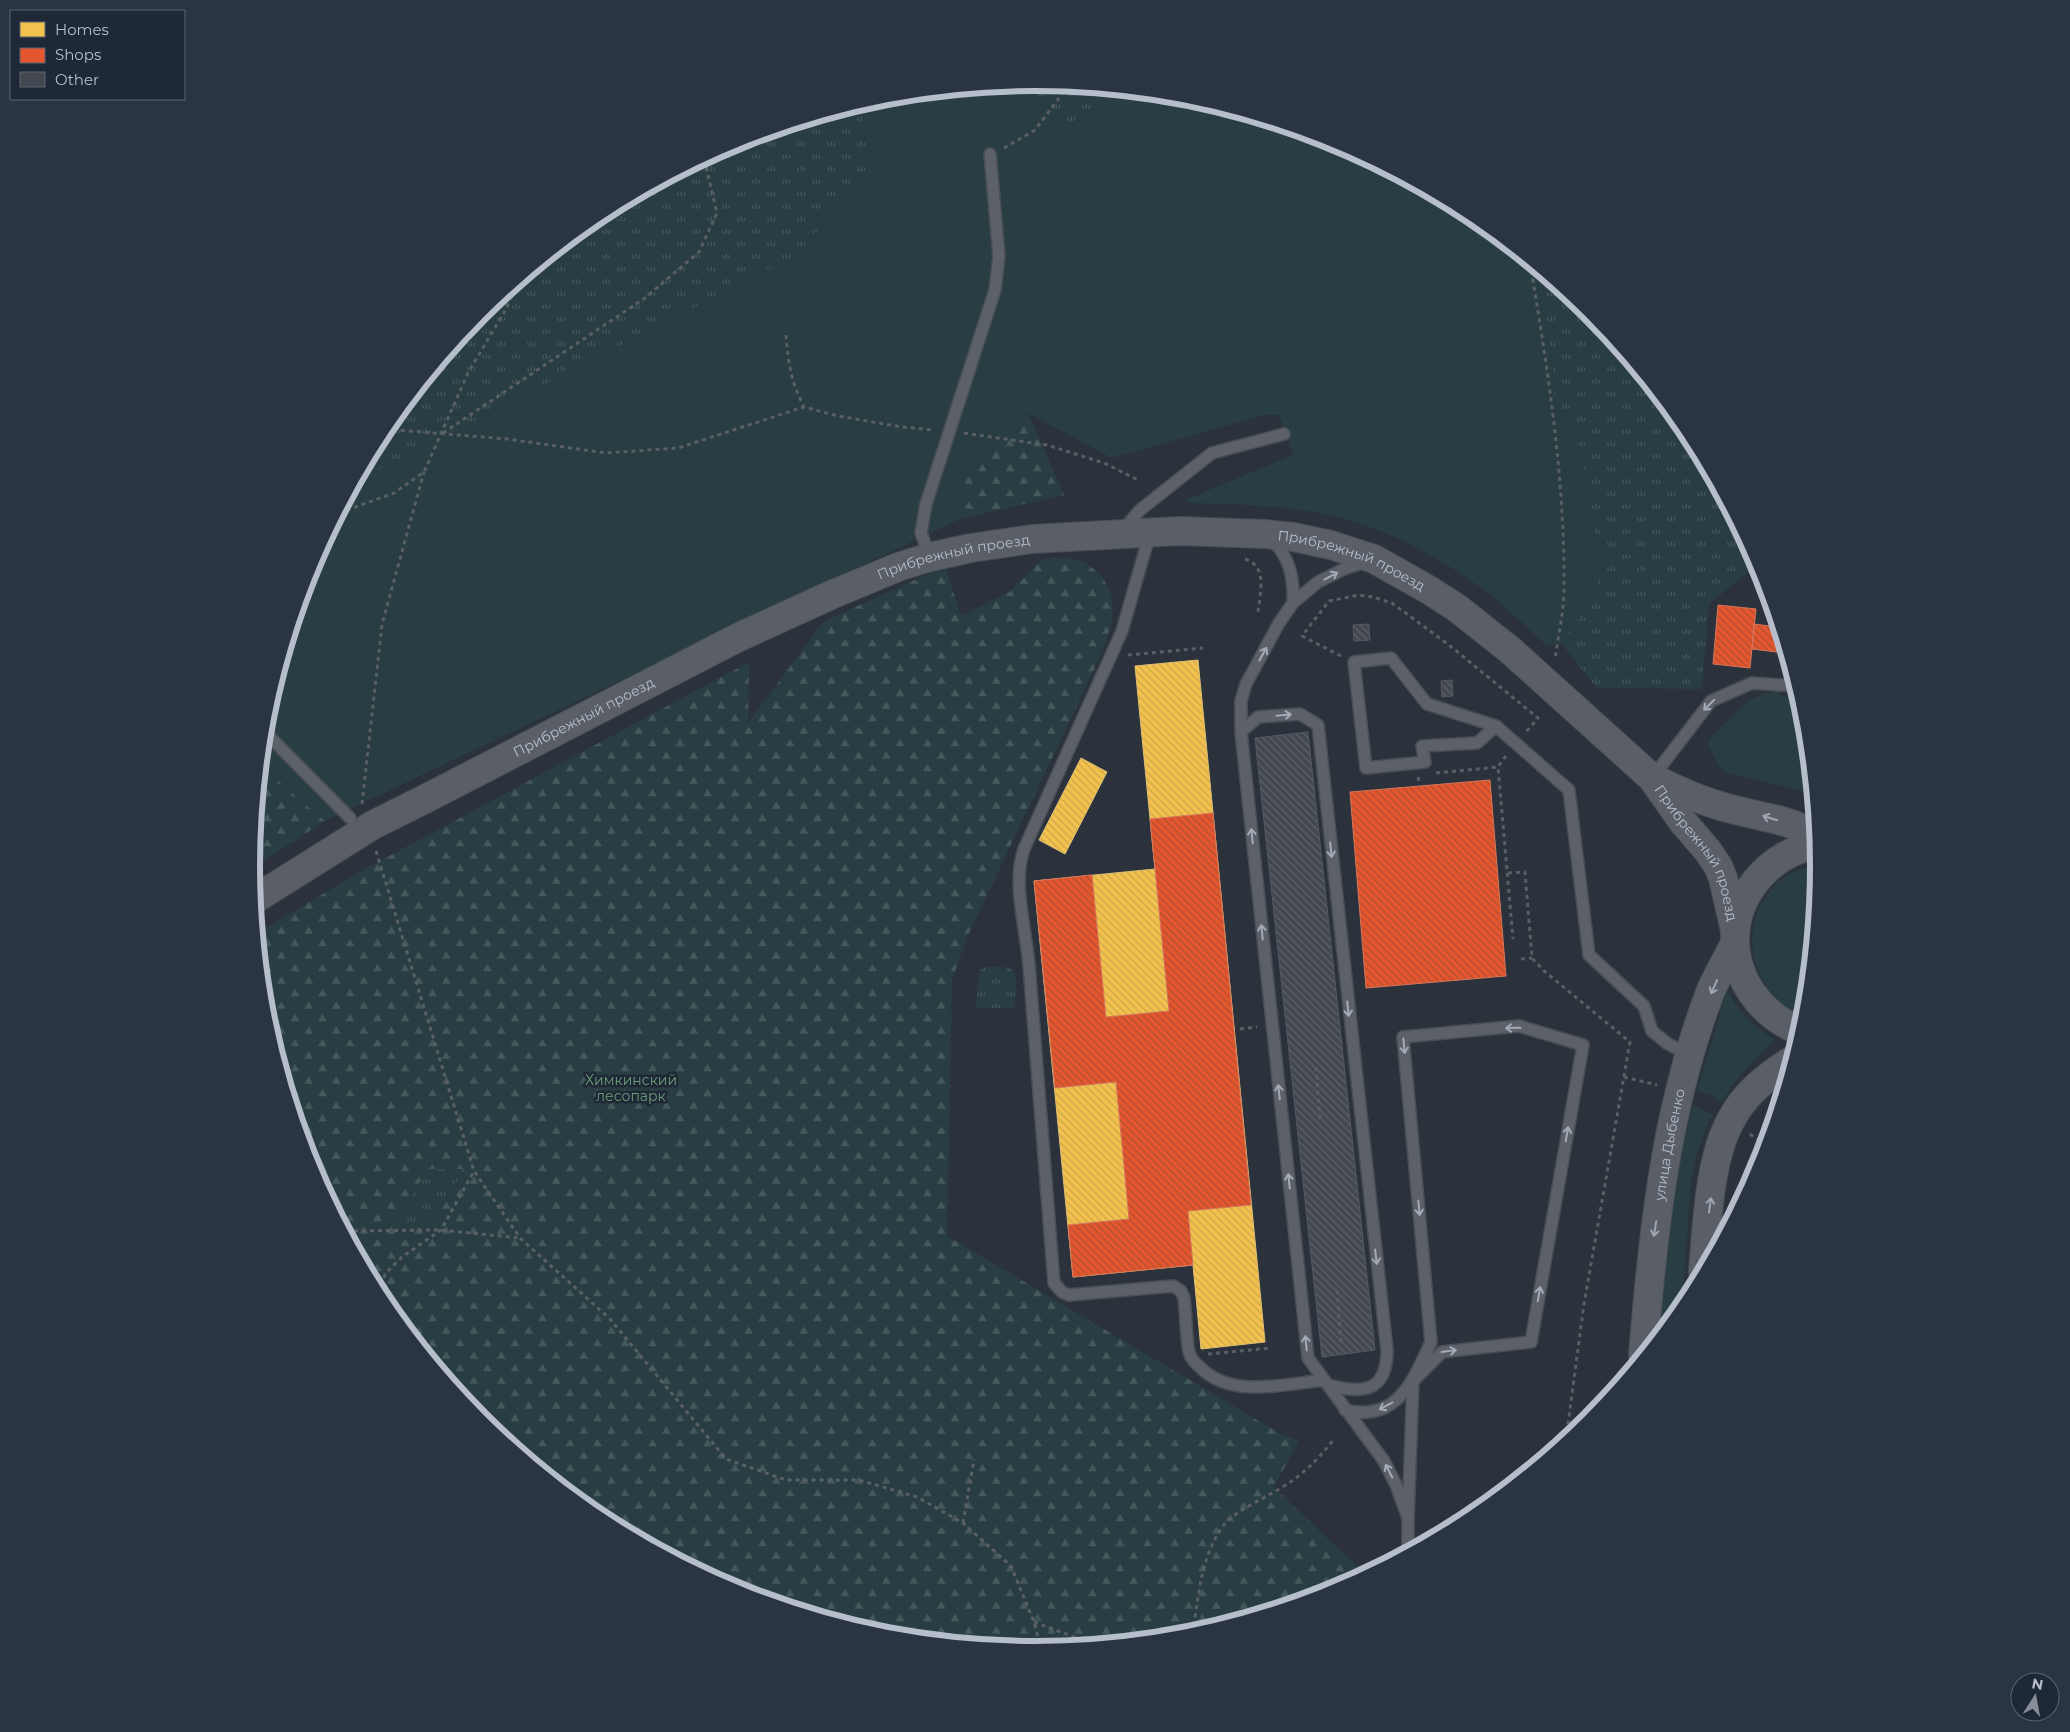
<svg xmlns="http://www.w3.org/2000/svg" width="2070" height="1732" font-family="Montserrat,sans-serif">
  <defs>
    <pattern id="forest-firs" width="22" height="20" patternUnits="userSpaceOnUse" patternTransform="scale(1.25)"><rect width="22" height="20" fill="#283e42"/><path d="M5 1l3.5 6h-7zM16 11l3.5 6h-7z" fill="#45585c"/></pattern>
    <pattern id="park-tufts" width="24" height="20" patternUnits="userSpaceOnUse" patternTransform="scale(1.25)"><rect width="24" height="20" fill="#283e42"/><path d="M3 7l-1-3M5 7V3M7 7l1-3M15 17l-1-3M17 17v-4M19 17l1-3" fill="none" stroke="#45585c"/></pattern>
    <pattern id="homes-back-hatch" width="6" height="6" patternUnits="userSpaceOnUse" patternTransform="scale(1.25)"><rect width="6" height="6" fill="#f2c14e"/><path d="M-1 5l2 2M0 0l6 6M5-1l2 2" fill="none" stroke="#cda64b"/></pattern>
    <pattern id="shops-back-hatch" width="6" height="6" patternUnits="userSpaceOnUse" patternTransform="scale(1.25)"><rect width="6" height="6" fill="#e4572e"/><path d="M-1 5l2 2M0 0l6 6M5-1l2 2" fill="none" stroke="#b04e32"/></pattern>
    <pattern id="building-back-hatch" width="6" height="6" patternUnits="userSpaceOnUse" patternTransform="scale(1.25)"><rect width="6" height="6" fill="#434850"/><path d="M-1 5l2 2M0 0l6 6M5-1l2 2" fill="none" stroke="#5c6168"/></pattern>
  </defs>
  <rect width="100%" height="100%" fill="#2b323b"/>
  <path fill="#283e42" d="M1025,84L1032,112L1070,126L1124,91L1188,98L1335,142L1471,215L1541,272L1545,297L1555,401L1581,450L1601,564L1593,599L1561,643L1546,645C1526,627 1506,606 1484,590C1435,554 1379,524 1319,513C1277,505 1234,504 1190,503L1185,500L1293,455L1279,415H1264L1112,458L1028,413L966,476L960,519L325,821L261,766L267,713L311,566L359,477L376,471L796,255L868,171L861,104L882,98Z
    M1777,689L1782,697L1799,698L1803,713L1811,793L1728,773L1719,767L1708,744L1711,737L1749,700Z
    M1818,864V866L1804,1016C1791,1012 1778,1001 1770,991C1744,959 1747,912 1777,883C1789,873 1803,868 1818,864Z
    M1727,990C1739,1014 1754,1025 1775,1040C1753,1058 1736,1079 1721,1103L1711,1095L1697,1091Z
    M1693,1105L1713,1115L1707,1126L1697,1154L1691,1181L1682,1306L1659,1335L1671,1194Z"/>
  <path fill="url(#forest-firs)" d="M1028,413L1064,495L960,519L965,476Z
    M1043,559C1054,559 1068,557 1078,560C1086,562 1094,569 1100,575C1123,602 1110,632 1098,661L968,935L952,980L947,1236L1281,1434L1299,1441L1274,1487L1357,1567L1358,1578L1335,1590L1188,1634L1035,1649L882,1634L735,1590L599,1517L481,1420L383,1301L311,1166L267,1019L258,933L356,874L749,662L748,723L823,622L945,566L961,616L1011,591Z
    M261,766L325,821L252,868V866Z"/>
  <path fill="url(#park-tufts)" d="M1035,83L1124,91L1070,126L1032,112L1025,84Z
    M861,104L868,171L796,255L376,471L359,477L384,430L481,312L600,214L735,142Z
    M1541,272L1589,312L1687,431L1759,566L1762,575L1747,573L1709,604L1702,689L1597,688L1561,643L1593,599L1601,564L1581,450L1555,401L1545,297Z
    M985,967C992,967 1001,966 1009,968C1020,971 1015,999 1014,1009L976,1007L979,973L980,970Z
    M427,1169H463L435,1222H398Z"/>
  <path fill="url(#homes-back-hatch)" stroke="#e0c074" d="M1198,660L1265,1342L1201,1349L1193,1265L1073,1277L1034,881L1155,869L1135,666Z
    M1081,758L1107,772L1065,854L1039,840Z"/>
  <path fill="url(#shops-back-hatch)" stroke="#d6765d" d="M1718,605L1756,609L1750,668L1713,664Z
    M1754,624L1777,627L1785,653L1752,649Z
    M1490,780L1506,976L1366,988L1350,792Z
    M1213,813L1251,1205L1188,1211L1193,1265L1073,1277L1068,1225L1129,1219L1116,1082L1055,1088L1034,881L1092,875L1106,1017L1169,1011L1150,819Z"/>
  <path fill="url(#building-back-hatch)" stroke="#535962" d="M1369,624L1370,640L1354,641L1353,625Z
    M1452,680L1453,696L1442,697L1441,681Z
    M1308,732L1375,1350L1322,1357L1255,738Z"/>
  <g fill="none" stroke-linecap="round" stroke-linejoin="round">
    <defs>
      <path id="lane" d="M1121,532L1140,510L1212,453L1284,434
        M1150,533L1122,631L1024,849C1012,883 1026,929 1029,965C1037,1071 1046,1177 1054,1283L1062,1292L1069,1295L1173,1286L1181,1291L1184,1298C1186,1311 1186,1346 1190,1355C1192,1361 1199,1366 1203,1370C1234,1398 1286,1384 1324,1380
        M1271,539C1290,557 1294,578 1293,603
        M930,557L921,533L926,504L995,290L999,256L990,154
        M1365,562L1346,568L1318,582L1293,603L1279,623L1246,684L1241,701V732L1308,1358L1384,1461L1396,1485L1408,1518V1551
        M1496,726L1477,743L1422,746L1425,762L1366,768L1354,662L1391,658L1427,704L1496,726L1569,790L1589,955L1644,1006L1652,1031L1668,1044L1690,1055
        M265,732L350,818
        M1241,732L1258,717L1300,714L1318,725L1387,1350C1387,1393 1362,1394 1328,1385
        M1652,778L1711,701L1752,683L1795,686
        M1345,1410C1397,1423 1413,1381 1431,1342L1403,1037L1519,1026L1583,1045L1531,1342L1442,1352L1413,1381L1408,1518"/>
      <g id="secondary">
        <path d="M1653,778C1680,792 1706,803 1735,810C1762,817 1791,820 1815,835"/>
        <path id="s1" d="M255,899L373,825L425,799L737,638L831,595L898,567L930,557L971,548L1032,539L1179,531L1265,534L1293,537L1331,545L1374,559L1429,590L1457,608L1510,650L1652,778L1683,822L1708,851L1718,866L1723,878L1735,931"/>
        <path d="M1800,1031C1733,1004 1711,922 1766,870C1780,857 1797,848 1816,845"/>
        <path d="M1703,1271C1707,1226 1709,1159 1731,1120C1744,1094 1767,1076 1791,1061"/>
        <path id="s2" d="M1643,1355C1653,1231 1666,1107 1711,990C1718,974 1727,959 1735,943"/>
      </g>
    </defs>
    <use href="#lane" stroke="#494e55" stroke-width="14"/>
    <use href="#secondary" stroke="#494e55" stroke-width="30"/>
    <path stroke="#595f65" stroke-width="3" stroke-dasharray="4 4" stroke-linecap="butt" d="M1004,148L1035,130L1068,86
      M1530,263C1548,370 1565,479 1564,588C1564,612 1558,636 1555,660
      M786,335C788,364 791,381 804,407
      M385,429L507,439L606,453L678,448L804,407L838,416L902,427L933,430
      M443,433L645,298L699,252L717,213L704,159
      M964,433L1047,445L1104,463L1138,480
      M339,513L394,493L424,472L468,373L506,309L517,282
      M1245,559C1268,566 1260,593 1258,612
      M1128,655L1203,648
      M1341,656L1302,636L1329,601L1359,595L1373,597L1392,603L1449,645L1538,718L1526,732
      M1506,756L1498,767L1513,939
      M1436,773L1498,767
      M1418,777L1420,786
      M362,804L382,624L424,472
      M376,851L474,1171L520,1238L610,1319L726,1459L786,1480H859L917,1497L963,1523L1011,1566L1034,1622L1041,1649
      M1508,873L1525,872L1532,958L1544,971L1630,1042L1584,1304L1566,1439
      M1521,959L1532,958
      M1240,1029L1257,1027
      M1316,1067L1320,1119
      M1624,1077L1657,1085
      M1750,1134L1765,1145
      M346,1231L441,1230L519,1238
      M1337,1290L1341,1343
      M379,1293L385,1274L402,1257L441,1230L474,1171
      M1208,1354L1271,1348
      M963,1523L974,1459
      M1034,1622L1093,1644
      M1193,1633C1198,1598 1201,1556 1223,1526C1235,1510 1270,1496 1287,1484C1306,1472 1320,1457 1334,1439"/>
    <use href="#lane" stroke="#5c6068" stroke-width="11"/>
    <use href="#secondary" stroke="#5a5f67" stroke-width="28"/>
  </g>
  <defs><path id="oneway-shaft" d="M-6 0H5M1.5-3L5.5 0L1.5 3" fill="none" stroke-width="1.6" stroke-linecap="round" stroke-linejoin="round" transform="scale(1.25)"/></defs>
  <g stroke="#a4abb7">
    <use href="#oneway-shaft" transform="translate(1331 576) rotate(-28)"/>
    <use href="#oneway-shaft" transform="translate(1263 654) rotate(-61)"/>
    <use href="#oneway-shaft" transform="translate(1709 705) rotate(135)"/>
    <use href="#oneway-shaft" transform="translate(1284 715) rotate(-5)"/>
    <use href="#oneway-shaft" transform="translate(1252 836) rotate(-96)"/>
    <use href="#oneway-shaft" transform="translate(1331 850) rotate(84)"/>
    <use href="#oneway-shaft" transform="translate(1262 932) rotate(-96)"/>
    <use href="#oneway-shaft" transform="translate(1348 1009) rotate(84)"/>
    <use href="#oneway-shaft" transform="translate(1513 1028) rotate(179)"/>
    <use href="#oneway-shaft" transform="translate(1404 1046) rotate(85)"/>
    <use href="#oneway-shaft" transform="translate(1279 1092) rotate(-96)"/>
    <use href="#oneway-shaft" transform="translate(1567 1134) rotate(-80)"/>
    <use href="#oneway-shaft" transform="translate(1289 1181) rotate(-96)"/>
    <use href="#oneway-shaft" transform="translate(1419 1208) rotate(85)"/>
    <use href="#oneway-shaft" transform="translate(1376 1257) rotate(83)"/>
    <use href="#oneway-shaft" transform="translate(1539 1294) rotate(-80)"/>
    <use href="#oneway-shaft" transform="translate(1306 1343) rotate(-96)"/>
    <use href="#oneway-shaft" transform="translate(1449 1351) rotate(-8)"/>
    <use href="#oneway-shaft" transform="translate(1386 1406) rotate(152)"/>
    <use href="#oneway-shaft" transform="translate(1389 1471) rotate(-117)"/>
  </g>
  <g stroke="#9fa6b2">
    <use href="#oneway-shaft" transform="translate(1770 818) rotate(-163)"/>
    <use href="#oneway-shaft" transform="translate(1714 987) rotate(114)"/>
    <use href="#oneway-shaft" transform="translate(1710 1205) rotate(-82)"/>
    <use href="#oneway-shaft" transform="translate(1655 1229) rotate(99)"/>
  </g>
  <g text-anchor="middle" stroke-width="5" stroke-linejoin="round" paint-order="stroke">
    <g font-size="14" fill="#b6becb" stroke="#1e2836">
      <text dy="5" stroke="none"><textPath href="#s1" startOffset="781">Прибрежный проезд</textPath></text>
      <text dy="5" stroke="none"><textPath href="#s1" startOffset="1186">Прибрежный проезд</textPath></text>
      <text dy="5" stroke="none"><textPath href="#s1" startOffset="376">Прибрежный проезд</textPath></text>
      <text dy="5" stroke="none"><textPath href="#s1" startOffset="1651">Прибрежный проезд</textPath></text>
      <text dy="5" stroke="none"><textPath href="#s2" startOffset="212">улица Дыбенко</textPath></text>
    </g>
    <g font-size="14" fill="#6c9d76" stroke="#1e2836">
      <text x="631" y="1085">Химкинский<tspan x="631" dy="16">лесопарк</tspan></text>
    </g>
  </g>
  <path d="M0 0H2070V1732H0ZM260 866a775 775 0 1 1 1550 0a775 775 0 1 1-1550 0Z" fill="#2a3442" fill-rule="evenodd"/>
  <path fill="none" stroke="#b6becb" stroke-width="6" d="M260 866a775 775 0 1 1 1550 0a775 775 0 1 1-1550 0Z"/>
  <rect x="10" y="10" width="175" height="90" fill="#1e2836" stroke="#5b6472"/>
  <rect x="20" y="22" width="25" height="15" fill="#f2c14e" stroke="#5b6472"/>
  <text x="55" y="35" font-size="15" fill="#b6becb">Homes</text>
  <rect x="20" y="48" width="25" height="15" fill="#e4572e" stroke="#5b6472"/>
  <text x="55" y="60" font-size="15" fill="#b6becb">Shops</text>
  <rect x="20" y="72" width="25" height="15" fill="#434850" stroke="#5b6472"/>
  <text x="55" y="85" font-size="15" fill="#b6becb">Other</text>
  <g transform="translate(2035 1697) rotate(11)"><circle r="24" fill="#1e2836" stroke="#5b6472"/>
  <path d="M0-4L9 19L0 12L-9 19Z" fill="#858d99"/>
  <text y="-8" font-size="14" font-weight="bold" text-anchor="middle" fill="#b6becb">N</text>
  </g>
</svg>
